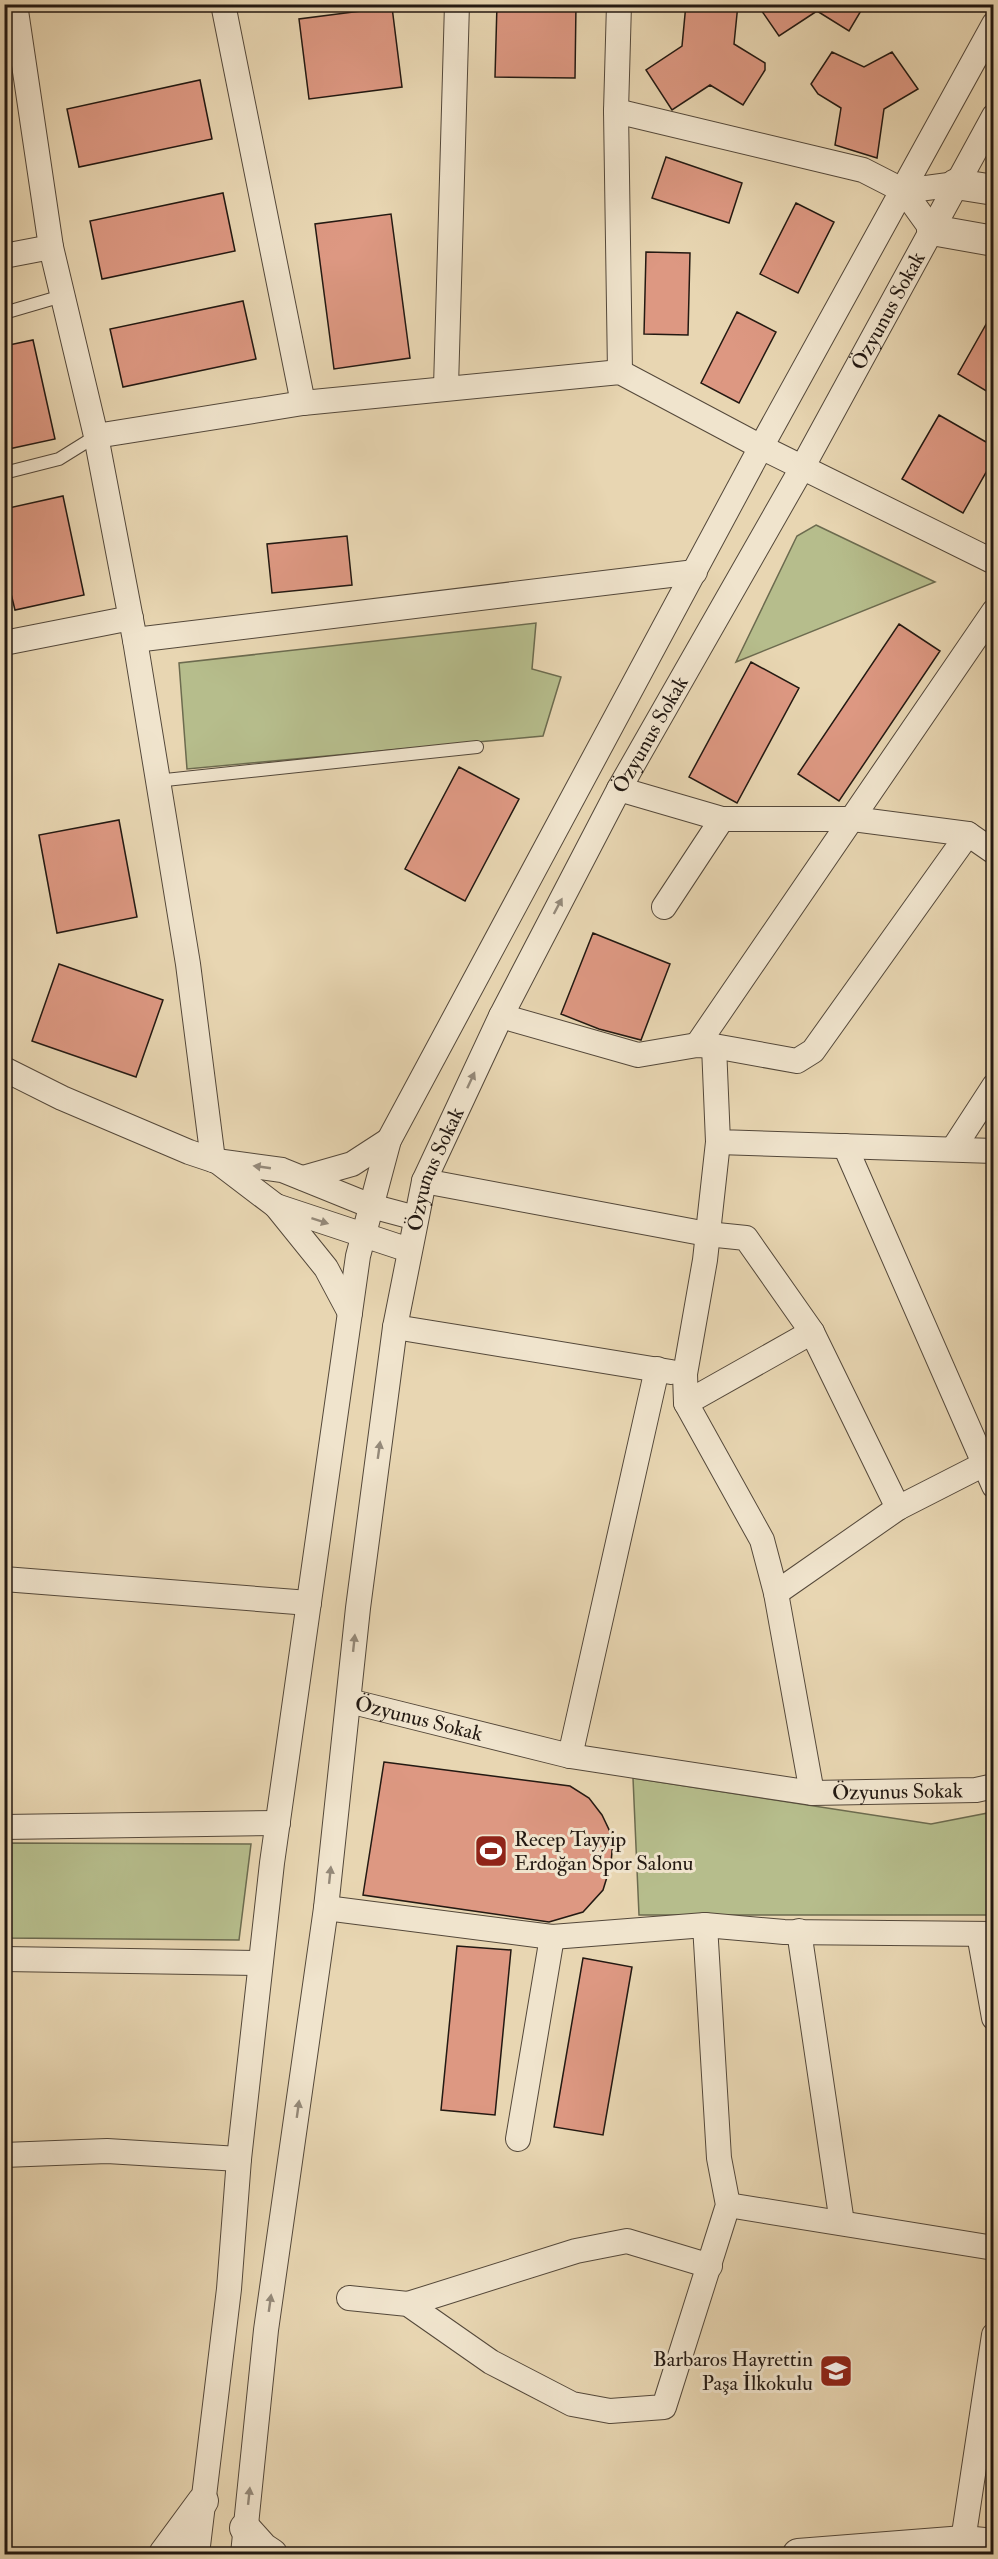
<svg xmlns="http://www.w3.org/2000/svg" width="998" height="2559" font-family="'IM FELL Double Pica',serif">
  <rect width="100%" height="100%" fill="#e8d6b2"/>
  <filter id="stains"><feTurbulence type="fractalNoise" baseFrequency=".00333" numOctaves="4"/><feColorMatrix values="0 0 0 0 .2 0 0 0 0 .09 0 0 0 0 .02 0 0 0 .5 -.17"/></filter>
  <radialGradient id="worn" r=".72"><stop offset=".6" stop-color="#630" stop-opacity="0"/><stop offset="1" stop-color="#630" stop-opacity=".3"/></radialGradient>
  <path fill="#b6bd8c" stroke="#6c6b4f" stroke-width="1.5" d="M816,525L935,582L736,662L797,536Z
    M536,623L532,669L561,677L543,736L187,769L179,663Z
    M633,1778L931,1824L993,1812V1915H639Z
    M5,1843L251,1844L239,1940L5,1938Z"/>
  <path fill="#dd9882" stroke="#231912" stroke-width="1.5" d="M497,4H576L575,78L495,77Z
    M686,4H738L734,44L765,63V70L743,105L710,85L672,110L646,70L682,46Z
    M757,4H865L849,31L817,11L779,36Z
    M392,7L402,87L309,99L299,19Z
    M832,52L864,67L892,52L918,89L884,109L877,158L835,145L841,108L818,94L811,84Z
    M200,80L212,139L79,167L67,109Z
    M666,157L742,183L729,223L652,198Z
    M223,193L235,251L102,279L90,221Z
    M796,203L834,222L798,293L760,274Z
    M391,214L410,358L334,369L315,224Z
    M646,252L690,253L688,335L644,334Z
    M243,301L256,359L123,387L110,329Z
    M737,312L776,332L739,403L701,383Z
    M993,312V395L958,374Z
    M33,340L55,439L4,450V346Z
    M939,415L993,446V460L963,513L902,479Z
    M63,496L84,595L15,610L4,565V509Z
    M347,536L352,585L272,593L267,544Z
    M899,624L940,651L839,801L798,774Z
    M751,662L799,688L737,803L689,777Z
    M459,767L519,799L465,901L405,869Z
    M119,820L137,917L57,933L39,835Z
    M593,933L670,964L641,1040L599,1029L561,1014Z
    M59,964L163,1000L136,1077L32,1041Z
    M384,1762L570,1786L589,1798L602,1815L613,1838L611,1864L603,1890L583,1912L549,1922L363,1895Z
    M457,1946L511,1950L495,2115L441,2110Z
    M583,1958L632,1967L603,2135L554,2127Z"/>
  <g fill="none" stroke-linecap="round" stroke-linejoin="round">
    <defs>
      <path id="service" d="M4,313L62,296
        M4,473L59,459L96,436
        M156,781L477,747"/>
      <g id="minor">
        <path d="M15,4L51,247L96,436L135,640L188,964L213,1160"/>
        <path d="M223,4L303,403"/>
        <path d="M619,4L616,111L620,372"/>
        <path d="M616,111L863,170L904,191L932,230"/>
        <path d="M904,191L956,184"/>
        <path d="M4,256L51,247"/>
        <path d="M446,387L457,4"/>
        <path d="M96,436L303,403L620,372L761,447L994,562"/>
        <path d="M135,640L695,572"/>
        <path d="M4,643L131,618"/>
        <path d="M619,789L722,819H853L968,834L994,852"/>
        <path d="M664,907L722,819"/>
        <path d="M501,1016L638,1055L697,1045L714,1046L797,1061L813,1051L968,834"/>
        <path d="M697,1045L994,611"/>
        <path d="M714,1046L718,1142L994,1151"/>
        <path d="M4,1069L62,1098L189,1152L216,1161L282,1170L371,1206L416,1218"/>
        <path d="M718,1142L705,1260L685,1374L686,1403L762,1540L776,1593L812,1793"/>
        <path d="M845,1146L994,1486"/>
        <path d="M953,1149L994,1086"/>
        <path d="M218,1162L276,1206L409,1250"/>
        <path d="M303,1178L352,1164L389,1140"/>
        <path d="M424,1181L707,1234L746,1238L812,1332L898,1508"/>
        <path d="M276,1206L326,1268L350,1313"/>
        <path d="M395,1327L671,1372"/>
        <path d="M686,1403L812,1332"/>
        <path d="M4,1579L309,1603"/>
        <path d="M776,1593L898,1508L994,1459"/>
        <path id="s1" d="M349,1701L570,1756L812,1793L976,1790L994,1786"/>
        <path d="M570,1756L657,1369"/>
        <path d="M4,1827L278,1823"/>
        <path d="M326,1908L552,1937L705,1925L784,1932L994,1934"/>
        <path d="M799,1931L842,2223"/>
        <path d="M979,1934L994,2018"/>
        <path d="M4,1959L259,1963"/>
        <path d="M518,2139L552,1937"/>
        <path d="M4,2155L107,2151L239,2159"/>
        <path d="M728,2205L994,2248"/>
        <path d="M349,2298L408,2304L491,2362L572,2404L610,2411L664,2407L728,2205L719,2158L705,1925"/>
        <path d="M408,2304L576,2251L627,2241L710,2266"/>
        <path d="M197,2554L229,2289L239,2159L272,1863L358,1256L389,1140L761,447L994,24"/>
        <path id="s2" d="M243,2554L266,2330L326,1908L358,1608L395,1327L424,1181L501,1016L619,789L802,468L994,116"/>
        <path d="M961,2554L994,2335"/>
      </g>
      <path id="tertiary" d="M956,184L994,190
        M932,230L994,241
        M245,2528L263,2548L272,2554
        M164,2554L203,2501
        M798,2554L964,2541L994,2544"/>
    </defs>
    <use href="#service" stroke="#54483a" stroke-width="14"/>
    <use href="#minor" stroke="#54483a" stroke-width="26"/>
    <use href="#tertiary" stroke="#54483a" stroke-width="32"/>
    <use href="#service" stroke="#f0e4cd" stroke-width="12"/>
    <use href="#minor" stroke="#f0e4cd" stroke-width="24"/>
    <use href="#tertiary" stroke="#f0e4cd" stroke-width="30"/>
  </g>
  <defs><path id="oneway-solid" d="M-6-.8H1V-3.2L6.5 0L1 3.2V.8H-6Z" transform="scale(1.5)"/></defs>
  <g fill="#948979">
    <use href="#oneway-solid" transform="translate(558 906) rotate(-62)"/>
    <use href="#oneway-solid" transform="translate(471 1080) rotate(-65)"/>
    <use href="#oneway-solid" transform="translate(262 1167) rotate(-172)"/>
    <use href="#oneway-solid" transform="translate(320 1221) rotate(18)"/>
    <use href="#oneway-solid" transform="translate(379 1450) rotate(-82)"/>
    <use href="#oneway-solid" transform="translate(354 1643) rotate(-84)"/>
    <use href="#oneway-solid" transform="translate(330 1875) rotate(-84)"/>
    <use href="#oneway-solid" transform="translate(298 2109) rotate(-82)"/>
    <use href="#oneway-solid" transform="translate(270 2303) rotate(-82)"/>
    <use href="#oneway-solid" transform="translate(249 2496) rotate(-84)"/>
  </g>
  <defs>
    <symbol id="stadium-square" viewBox="-11 -11 22 22"><rect x="-9" y="-9" width="18" height="18" rx="4" fill="#8f2418" stroke="#f0e4cd"/><path d="M0-5a6.5 5 0 1 0 0 10a6.5 5 0 1 0 0-10ZM-3.5-1.8h7v3.6h-7Z" fill="#fff"/></symbol>
    <symbol id="school-square" viewBox="-11 -11 22 22"><rect x="-9" y="-9" width="18" height="18" rx="4" fill="#8f2418" stroke="#f0e4cd"/><path d="M0-5L7-2L0 1L-7-2ZM-4 1L0 2.5L4 1V4Q0 6-4 4Z" fill="#fff"/></symbol>
  </defs>
  <g fill-rule="evenodd">
    <use href="#stadium-square" x="472" y="1832" width="38" height="38"/>
    <use href="#school-square" x="817" y="2352" width="38" height="38"/>
  </g>
  <g text-anchor="middle" stroke-width="6" stroke-linejoin="round" paint-order="stroke">
    <g font-size="21" fill="#231912" stroke="#f0e4cd">
      <text dy="7" stroke="none"><textPath href="#s2" startOffset="2372">Özyunus Sokak</textPath></text>
      <text dy="7" stroke="none"><textPath href="#s2" startOffset="1886">Özyunus Sokak</textPath></text>
      <text dy="7" stroke="none"><textPath href="#s2" startOffset="1400">Özyunus Sokak</textPath></text>
      <text dy="7" stroke="none"><textPath href="#s1" startOffset="72">Özyunus Sokak</textPath></text>
      <text dy="7" stroke="none"><textPath href="#s1" startOffset="558">Özyunus Sokak</textPath></text>
    </g>
    <g font-size="21" fill="#231912" stroke="#f0e4cd" text-anchor="start">
      <text x="514" y="1846">Recep Tayyip<tspan x="514" dy="24">Erdoğan Spor Salonu</tspan></text>
      <text x="813" y="2366" text-anchor="end">Barbaros Hayrettin<tspan x="813" dy="24">Paşa İlkokulu</tspan></text>
    </g>
  </g>
  <rect width="998" height="2559" fill="none" stroke="#e8d6b2" stroke-width="24"/>
  <rect x="6" y="6" width="986" height="2547" fill="none" stroke="#231912" stroke-width="3"/>
  <rect x="12" y="12" width="974" height="2535" fill="none" stroke="#231912" stroke-width="1.5"/>
  <rect width="100%" height="100%" filter="url(#stains)"/>
  <rect width="100%" height="100%" fill="url(#worn)"/>
</svg>
